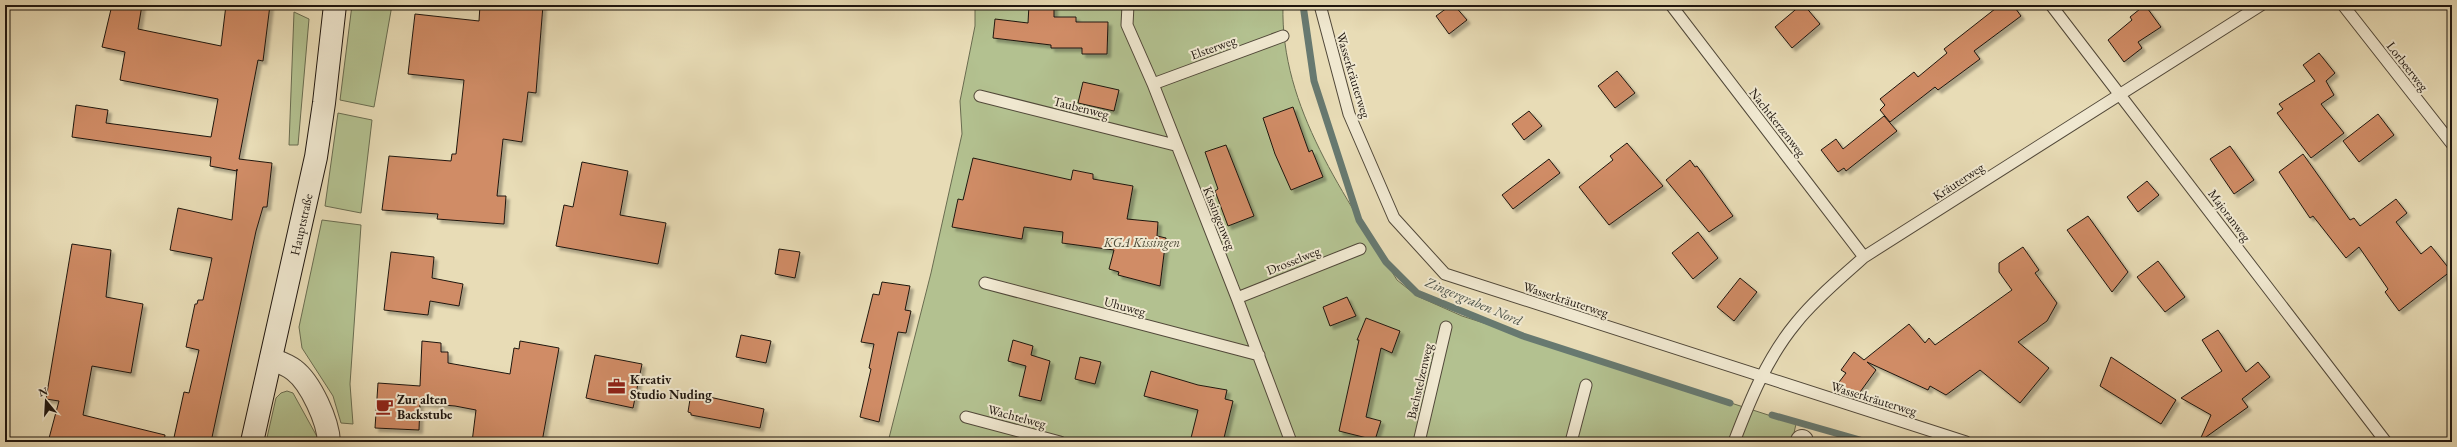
<svg xmlns="http://www.w3.org/2000/svg" width="2457" height="447" font-family="'EB Garamond',serif">
  <defs>
    <filter id="shadow"><feDropShadow dx="3.5" dy="3.5" stdDeviation="1" flood-color="#0004"/></filter>
  </defs>
  <rect width="100%" height="100%" fill="#e8dcb6"/>
  <filter id="stains"><feTurbulence type="fractalNoise" baseFrequency=".005" numOctaves="4"/><feColorMatrix values="0 0 0 0 .2 0 0 0 0 .09 0 0 0 0 .02 0 0 0 .5 -.17"/></filter>
  <radialGradient id="worn" r=".72"><stop offset=".6" stop-color="#630" stop-opacity="0"/><stop offset="1" stop-color="#630" stop-opacity=".3"/></radialGradient>
  <path fill="#b3c190" stroke="#696c50" d="M352,5H392L374,107L340,100Z
    M975,5H1283C1280,108 1346,196 1397,280L1417,296L1462,316L1796,424L1792,442H888L931,273L962,134L960,101L975,26Z
    M294,12L309,19L298,145H289Z
    M338,113L372,120L361,213L325,206Z
    M322,220L361,225L350,384L353,424L341,423L333,396L302,348L299,327Z
    M287,391L293,393L320,442H266L276,398L281,393Z"/>
  <g fill="none" stroke-linecap="round" stroke-linejoin="round">
    <path stroke="#677970" stroke-width="7" d="M1303,5L1314,81L1359,220L1386,262L1417,293L1523,336L1730,403
      M1772,415L1867,442"/>
  </g>
  <path fill="#d08c66" stroke="#1f160f" filter="url(#shadow)" d="M112,5H142L138,29L221,46L226,5H270L263,61L258,60L239,159L272,163L267,207H263L256,231L211,442H173L184,392L189,393L199,350L186,347L195,304H197L198,300H203L212,258L170,250L178,208L232,220L237,169V171L210,166L211,157L72,137L76,105L108,110L106,123L211,137L218,99L120,80L125,52L102,47Z
    M480,5H543L536,93L528,92L522,142L503,139L497,196H506L504,224L437,219L438,214L382,210L389,156L451,161L452,154H456L464,80L408,74L415,14L479,21Z
    M1029,5H1054V17H1076V22H1108L1107,54H1082V48H1051V45L993,38L995,19L1028,23Z
    M1451,5H1454L1467,20L1449,34L1436,16Z
    M1801,5H1804L1820,24L1792,48L1775,27Z
    M2000,5H2013L2021,16L1974,51L1980,59L1938,90L1935,87L1890,122L1880,110L1885,105L1880,99L1914,72L1918,77L1947,53L1944,49Z
    M2145,5L2161,27L2138,42L2142,48L2124,62L2108,40L2132,20L2130,17Z
    M2319,53L2335,73L2326,81L2334,95L2321,104L2344,133L2311,158L2277,113L2283,109L2279,104L2315,81L2303,65Z
    M1617,71L1635,93L1615,108L1598,86Z
    M1083,82L1119,90L1114,111L1078,103Z
    M1293,107L1309,152L1312,150L1323,177L1291,190L1275,154L1263,118Z
    M1529,111L1542,126L1524,140L1512,124Z
    M2378,114L2394,135L2359,162L2343,141Z
    M1884,116L1897,131L1846,171L1844,168L1838,172L1821,150L1836,139L1843,149Z
    M1627,143L1663,186L1609,225L1579,187L1613,160L1610,156Z
    M1226,145L1254,216L1228,226L1215,191L1218,189L1205,152Z
    M2230,146L2254,180L2234,194L2210,159Z
    M2303,154L2350,220L2354,218L2360,226L2396,199L2407,213L2396,222L2421,254L2431,246L2451,271L2399,311L2385,292L2388,289L2359,247L2346,258L2313,216L2310,218L2279,172Z
    M973,158L1071,180L1073,170L1093,174V179L1133,186L1127,219L1158,222L1157,236L1166,238L1160,286L1118,275L1119,272L1109,269L1114,250L1062,243L1063,232L1024,227L1022,239L952,227L958,199L963,200Z
    M1549,159L1560,173L1513,209L1502,195Z
    M1690,160L1695,167L1697,166L1733,216L1709,232L1666,180Z
    M582,162L628,171L620,215L666,223L658,264L556,246L564,205L573,207Z
    M2147,181L2159,195L2138,212L2127,197Z
    M2088,216L2128,272L2112,292L2067,230Z
    M1698,232L1718,258L1693,279L1672,253Z
    M72,244L111,250L106,297L143,304L131,373L92,366L83,415L165,435L164,442H48L59,401L46,399Z
    M2023,247L2039,270L2035,273L2057,303L2047,321L2018,342L2049,368L2020,403L1980,370L1946,395L1930,386L1928,390L1867,362L1876,370L1855,399L1836,386L1846,373L1841,370L1854,352L1864,360L1909,324L1925,343L1929,338L1935,345L2012,290L1999,272V263Z
    M779,249L800,252L795,278L775,274Z
    M391,252L434,257L432,278L463,284L459,306L430,301L428,315L384,310Z
    M2158,261L2185,297L2165,312L2137,277Z
    M1740,278L1757,292L1734,321L1717,307Z
    M882,282L910,286L905,310L911,311L906,333L898,332L879,422L860,417L871,369L869,368L874,344L861,342L873,294L879,295Z
    M1347,297L1356,316L1330,326L1323,307Z
    M1366,318L1400,331L1392,353L1381,348L1366,417L1381,421L1375,440L1339,431L1359,340H1357Z
    M2218,330L2246,372L2258,362L2270,377L2242,399L2248,407L2199,442L2211,415L2181,398L2222,371L2202,340Z
    M741,335L771,341L766,363L736,357Z
    M1013,340L1033,346L1031,355L1050,361L1041,401L1019,396L1026,366L1008,361Z
    M422,341L441,343V352H448V363L510,374L514,348L519,349L520,341L559,348L542,442H472L476,410L455,406L420,403L419,430L375,428L378,383L420,386Z
    M595,355L642,364L633,408L586,398Z
    M1080,357L1101,362L1095,384L1075,379Z
    M2111,357L2176,400L2161,424L2100,386Z
    M1151,371L1198,385L1227,390L1225,399L1233,401L1223,442H1190L1198,410L1144,396Z
    M691,393L764,409L760,428L691,415V413L688,412Z"/>
  <g fill="none" stroke-linecap="round" stroke-linejoin="round">
    <defs>
      <path id="lane" d="M1128,5L1127,25L1153,84L1237,298L1291,442
        M1320,5L1349,114L1394,218L1445,274L1966,442
        M1671,5L1864,257
        M2051,5L2386,442
        M2343,5L2452,144
        M1153,84L1283,36
        M980,96L1175,145
        M985,283L1259,355
        M1237,298L1360,249
        M966,417L1060,442
        M1419,442L1446,327
        M1571,442L1586,385
        M1734,442C1750,400 1767,358 1796,323C1816,298 1841,278 1864,257L2261,5"/>
      <path id="street" d="M271,359C279,362 288,365 294,370C311,383 328,421 329,442
        M1802,442V441"/>
      <g id="secondary">
        <path id="s1" d="M252,442L316,157L324,103L335,5"/>
      </g>
    </defs>
    <use href="#lane" stroke="#514839" stroke-width="13"/>
    <use href="#street" stroke="#514839" stroke-width="24"/>
    <use href="#secondary" stroke="#1f160f" stroke-width="24"/>
    <use href="#lane" stroke="#f0e8d0" stroke-width="11"/>
    <use href="#street" stroke="#f0e8d0" stroke-width="22"/>
    <use href="#secondary" stroke="#f0e8d0" stroke-width="22"/>
  </g>
  <defs>
    <symbol id="office-bare" viewBox="-9 -9 18 18"><path d="M-6-3h4V-5.5h4V-3h4V5H-6ZM-1-4.5V-3h2v-1.5ZM-6 0V1H6V0Z" fill="#8f2418" stroke="#f0e8d0" stroke-width="2.5" paint-order="stroke"/></symbol>
    <symbol id="cafe-bare" viewBox="-9 -9 18 18"><path d="M-5.5-4.5H6V0H3Q3 3.5 0 3.5H-2.5Q-5.5 3.5-5.5 0ZM3-3.2v2h1.7v-2ZM-6 4.5H4V6H-6Z" fill="#8f2418" stroke="#f0e8d0" stroke-width="2.5" paint-order="stroke"/></symbol>
  </defs>
  <g fill-rule="evenodd">
    <use href="#office-bare" x="604" y="374" width="25" height="25"/>
    <use href="#cafe-bare" x="372" y="394" width="25" height="25"/>
  </g>
  <g text-anchor="middle" stroke-width="4" stroke-linejoin="round" paint-order="stroke">
    <g font-size="13" fill="#1f160f" stroke="#f0e8d0">
      <text transform="translate(1213 47) rotate(-20)" y="5">Elsterweg</text>
      <text transform="translate(2408 66) rotate(52)" y="5">Lorbeerweg</text>
      <text transform="translate(1354 75) rotate(73)" y="5">Wasserkräuterweg</text>
      <text transform="translate(1081 107) rotate(14)" y="5">Taubenweg</text>
      <text transform="translate(1778 122) rotate(52)" y="5">Nachtkerzenweg</text>
      <text transform="translate(1958 181) rotate(-33)" y="5">Kräuterweg</text>
      <text transform="translate(2230 215) rotate(53)" y="5">Majoranweg</text>
      <text transform="translate(1220 218) rotate(68)" y="5">Kissingenweg</text>
      <text dy="5" stroke="none"><textPath href="#s1" startOffset="223">Hauptstraße</textPath></text>
      <text transform="translate(1293 260) rotate(-22)" y="5">Drosselweg</text>
      <text transform="translate(1566 299) rotate(18)" y="5">Wasserkräuterweg</text>
      <text transform="translate(1125 306) rotate(15)" y="5">Uhuweg</text>
      <text transform="translate(1419 381) rotate(-77)" y="5">Bachstelzenweg</text>
      <text transform="translate(1874 398) rotate(17)" y="5">Wasserkräuterweg</text>
      <text transform="translate(1017 416) rotate(15)" y="5">Wachtelweg</text>
    </g>
    <g font-size="13" font-style="italic" fill="#4b4936" stroke="#f0e8d0">
      <text x="1142" y="247">KGA Kissingen</text>
    </g>
    <g font-size="13" font-weight="bold" fill="#1f160f" stroke="#f0e8d0" text-anchor="start">
      <text x="630" y="384">Kreativ<tspan x="630" dy="15">Studio Nuding</tspan></text>
      <text x="397" y="404">Zur alten<tspan x="397" dy="15">Backstube</tspan></text>
    </g>
    <g font-size="14" font-style="italic" fill="#495048" stroke="#f0e8d0">
      <text transform="translate(1474 301) rotate(23)" y="5">Zingergraben Nord</text>
    </g>
  </g>
  <rect width="2457" height="447" fill="none" stroke="#e8dcb6" stroke-width="20"/>
  <rect x="6" y="6" width="2445" height="435" fill="none" stroke="#1f160f" stroke-width="2"/>
  <rect x="10" y="10" width="2437" height="427" fill="none" stroke="#1f160f"/>
  <g transform="translate(46 401) rotate(342)" stroke="#f0e8d0" stroke-width="3" paint-order="stroke">
  <path d="M0-3L7 15L0 10L-7 15Z" fill="#1f160f"/>
  <text y="-6" font-size="11" font-weight="bold" text-anchor="middle" fill="#1f160f">N</text>
  </g>
  <rect width="100%" height="100%" filter="url(#stains)"/>
  <rect width="100%" height="100%" fill="url(#worn)"/>
</svg>
